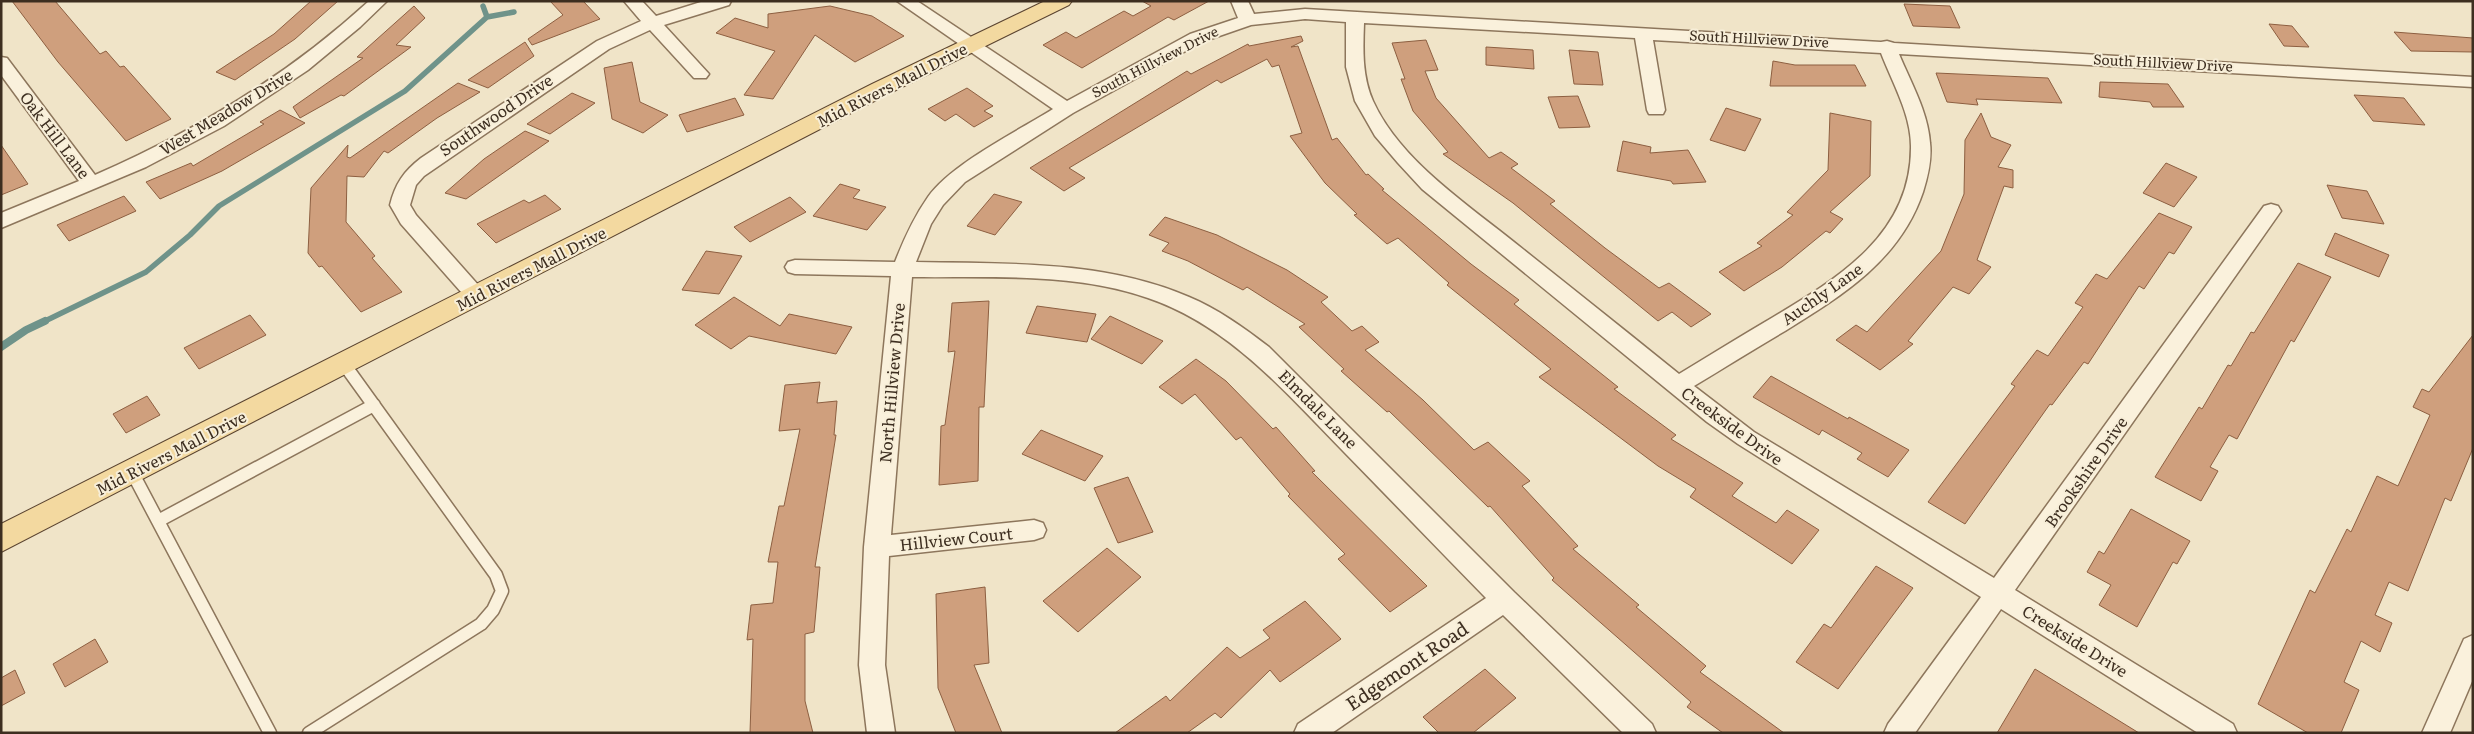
<svg xmlns="http://www.w3.org/2000/svg" width="2474" height="734" font-family="Literata,serif">
  <rect width="100%" height="100%" fill="#f0e4c8"/>
  <g fill="none" stroke-linecap="round" stroke-linejoin="round">
    <path stroke="#6f938a" stroke-width="5.5" d="M483,6L487,17
      M43,322L146,272L190,235L219,206L405,91L487,17L514,12"/>
    <path stroke="#6f938a" stroke-width="8" d="M1,347L26,330L45,321"/>
  </g>
  <path fill="#cf9f7d" stroke="#8d5f41" d="M12,1H55L100,54L106,51L120,67L124,66L171,119L126,141L58,62Z
    M311,1H338L295,39L235,80L216,72L274,34Z
    M550,1H583L600,19L532,45L528,39L563,15Z
    M1142,1H1209L1174,20L1168,17L1082,68L1043,45L1066,32L1076,38L1124,11L1133,16L1151,6Z
    M1904,4L1950,6L1960,28L1913,26Z
    M414,6L425,18L396,45L411,47L344,96L341,95L300,118L293,107L363,58L357,57Z
    M830,6L872,16L904,36L855,62L815,35L773,99L744,95L775,51L716,33L735,18L768,28V14Z
    M2269,24L2292,26L2309,47L2284,46Z
    M2394,32L2473,38V52L2411,51Z
    M1301,36L1303,41L1291,47L1298,46L1332,140L1337,138L1366,175L1368,174L1384,189L1382,190L1471,264L1519,300L1514,304L1618,387L1614,389L1676,435L1671,439L1743,483L1732,496L1776,523L1787,510L1819,530L1792,564L1690,497L1696,489L1658,466L1539,377L1551,369L1447,285L1449,283L1398,238L1387,244L1354,215L1357,214L1325,183L1290,136L1302,133L1279,65L1272,67L1267,59L1221,83L1217,80L1069,168L1085,178L1064,191L1030,168L1187,71L1191,74L1248,44L1249,46Z
    M1426,40L1438,70L1425,71L1436,98L1489,158L1501,152L1518,164L1511,168L1555,201L1550,204L1605,248L1659,288L1669,283L1711,314L1691,327L1672,312L1658,321L1513,203L1443,154L1448,152L1413,111L1401,79H1405L1392,43Z
    M525,42L534,56L488,88L468,80Z
    M1486,47L1533,50L1534,69L1486,65Z
    M1569,50L1598,52L1603,85L1574,84Z
    M1773,61L1795,65H1855L1866,86H1770Z
    M632,62L640,102L668,115L643,133L612,119L604,68Z
    M1936,73L2048,78L2062,103L1976,99L1978,105L1947,102Z
    M2100,82L2168,84L2184,107H2153L2150,102L2099,97Z
    M458,83L480,92L437,118L388,153L384,151L364,177L347,176L346,222L375,256L372,258L402,292L361,312L322,266L319,267L308,253L311,188L348,145L347,157L350,158Z
    M967,88L993,106L984,111L993,116L974,127L956,114L945,121L928,109Z
    M572,93L595,103L550,134L527,124Z
    M2354,95L2404,98L2425,125L2373,121Z
    M1578,96L1590,127L1559,128L1548,97Z
    M735,98L744,115L687,132L679,115Z
    M1726,108L1761,119L1745,151L1710,140Z
    M280,110L305,123L222,171L160,199L146,182L191,163L193,166L264,124L260,122Z
    M1830,113L1871,121L1870,176L1830,212L1843,219L1830,233L1826,231L1782,267L1744,291L1719,272L1762,246L1757,243L1793,215L1787,212L1828,170Z
    M1981,113L1991,137L2011,145L1998,167L2013,170V188L2004,186L1977,260L1991,267L1969,294L1953,287L1908,341L1913,344L1880,370L1836,340L1856,325L1867,332L1941,251L1964,194L1965,140Z
    M525,131L549,141L466,199L445,193L484,159Z
    M1623,141L1651,147L1650,153L1688,150L1706,182L1673,184L1671,181L1617,171Z
    M1,145L28,184L1,195Z
    M2166,163L2197,177L2174,207L2143,193Z
    M840,184L860,190L853,198L886,207L867,230L813,216Z
    M2327,185L2367,191L2384,224L2342,218Z
    M994,194L1022,202L995,235L967,226Z
    M545,195L561,209L496,243L477,224L524,200L529,203Z
    M124,196L136,211L69,241L57,225Z
    M790,197L806,212L750,242L734,227Z
    M2159,213L2192,227L2174,254L2169,252L2144,289L2139,286L2088,364L2084,362L2052,405L2050,404L1965,524L1928,502L2015,386L2011,384L2037,350L2048,356L2083,307L2075,303L2096,274L2107,279Z
    M1165,217L1217,235L1287,270L1328,297L1321,302L1352,331L1362,326L1379,342L1365,350L1423,400L1474,450L1488,442L1530,481L1522,486L1578,546L1573,549L1639,605L1636,607L1706,666L1700,672L1784,733H1723L1687,707L1691,702L1552,580L1554,578L1490,506L1488,507L1389,411L1387,412L1341,371L1344,369L1299,327L1305,324L1247,287L1243,290L1188,261L1162,251L1169,243L1149,235Z
    M2335,233L2389,255L2379,277L2325,255Z
    M706,251L742,256L719,294L682,290Z
    M2298,263L2331,277L2294,342L2291,340L2237,439L2229,435L2210,467L2218,471L2201,501L2155,477L2199,407L2202,409L2228,365L2231,366L2251,332L2254,333Z
    M734,297L780,326L789,314L852,327L836,354L749,336L731,349L695,325Z
    M989,301L984,407H979L978,481L939,485L941,426L945,425L955,351L948,352L952,303Z
    M1037,306L1096,314L1087,342L1026,333Z
    M250,315L266,335L199,369L184,348Z
    M1110,316L1163,341L1142,364L1091,339Z
    M2473,335V448L2451,501L2445,498L2408,591L2389,582L2375,615L2392,623L2380,652L2361,641L2344,682L2359,690L2341,733H2308L2258,704L2310,590L2315,593L2347,529L2351,532L2377,476L2398,486L2430,415L2413,407L2422,389L2429,392Z
    M1196,359L1226,381L1273,429L1276,427L1315,471L1312,472L1427,586L1390,612L1338,559L1345,554L1288,496L1290,494L1241,437L1236,440L1195,394L1182,404L1159,387Z
    M1771,376L1848,419L1849,417L1909,450L1888,477L1857,459L1862,453L1822,430L1819,435L1753,397Z
    M820,382L817,403L837,401L834,435H836L815,567H820L814,632L805,634V701L813,733H750L753,639L747,640L751,605L773,603L778,562H768L779,506H784L800,429L779,431L785,385Z
    M147,396L160,415L126,433L113,414Z
    M1041,430L1103,456L1085,481L1022,454Z
    M1128,477L1153,532L1118,543L1094,488Z
    M2131,509L2190,541L2177,564L2173,562L2137,627L2099,605L2111,585L2087,572L2099,551L2104,554Z
    M1107,548L1141,577L1078,632L1043,601Z
    M1876,566L1913,588L1838,689L1796,662L1824,624L1831,628Z
    M985,587L989,663L974,665L1002,733H956L938,688L936,594Z
    M1305,601L1341,639L1280,682L1270,670L1221,718L1215,713L1187,733H1115L1166,696L1170,701L1227,647L1240,658L1270,638L1263,630Z
    M95,639L108,662L65,687L53,664Z
    M1485,669L1516,698L1473,733H1439L1423,717Z
    M2035,669L2139,733H1997Z
    M15,670L25,693L1,706V678Z"/>
  <g fill="none" stroke-linecap="round" stroke-linejoin="round">
    <defs>
      <path id="service" d="M132,472L270,733
        M158,521L374,405
        M309,733L481,624L493,610L502,591L496,575L344,364"/>
      <path id="minor" d="M369,1H387L360,27L308,70L224,126L146,167L1,228V213L79,181L1,75V57L7,58L95,175C196,131 287,76 369,1Z
        M624,1H642L656,16L704,1H731L729,5L664,25L709,74L706,78H694L650,30L609,49L424,176L416,185L410,205L416,215L488,296L485,301L477,304L469,301L401,224L390,205C395,184 404,171 421,158L597,41L641,21Z
        M897,1H917L1067,101L1190,34L1238,18L1231,1H1248L1254,14L1305,9L1881,42L1887,41L1894,43L2473,77V87L1899,54C1911,83 1928,112 1930,143C1932,159 1928,176 1923,192C1900,260 1843,295 1785,331C1754,349 1724,368 1694,386L1754,432L1994,578L2264,206L2271,204L2278,206L2281,211L2015,590L2233,724L2237,733H2198L2001,609L1915,733H1884L1888,724L1981,597L1738,444L1707,422L1422,189L1398,163L1375,136L1355,101L1346,67V22L1305,19L1251,25L1202,42L1073,113L965,182L943,205L931,224L916,262C1007,264 1103,260 1189,297C1218,309 1244,328 1269,347L1514,592L1652,724L1656,733H1623L1503,615L1332,733H1294L1298,724L1486,598C1439,550 1392,501 1344,452C1285,392 1230,326 1148,298C1074,272 989,278 912,277L891,535L1034,520L1043,523L1046,530L1043,537L1034,540L889,556L885,665L895,733H867L859,665L864,547L891,276L795,274L788,272L785,267L788,262L795,260L895,262C904,239 914,217 928,197C951,164 1018,131 1053,109ZM1364,23L1635,38L1647,110L1649,114H1663L1665,110L1653,40L1881,53C1892,82 1911,114 1911,146C1912,235 1837,279 1770,319C1739,337 1709,356 1679,374C1626,331 1573,289 1519,246C1470,206 1400,161 1373,101C1362,76 1363,50 1364,23Z
        M2473,635V679L2450,733H2422L2464,639Z"/>
      <path id="primary" d="M1045,1H1072L1069,5L888,94L1,552V524L872,84Z"/>
    </defs>
    <use href="#service" stroke="#8d765c" stroke-width="15"/>
    <use href="#minor" stroke="#8d765c" stroke-width="3"/>
    <use href="#primary" stroke="#5b4430" stroke-width="2"/>
    <use href="#service" stroke="#faf1dc" stroke-width="12"/>
    <use href="#minor" fill="#faf1dc" fill-rule="evenodd"/>
    <use href="#primary" fill="#f3d9a0" fill-rule="evenodd"/>
  </g>
  <g text-anchor="middle" stroke-width="4" stroke-linejoin="round" paint-order="stroke">
    <g font-size="14" fill="#3d2e20" stroke="#f7eed8">
      <text transform="translate(1759 39) rotate(3)" y="5">South Hillview Drive</text>
      <text transform="translate(1155 62) rotate(-27)" y="5">South Hillview Drive</text>
      <text transform="translate(2163 63) rotate(3)" y="5">South Hillview Drive</text>
    </g>
    <g font-size="16" fill="#3d2e20" stroke="#f7eed8">
      <text transform="translate(892 85) rotate(-27)" y="6">Mid Rivers Mall Drive</text>
      <text transform="translate(226 112) rotate(-31)" y="6">West Meadow Drive</text>
      <text transform="translate(496 115) rotate(-34)" y="6">Southwood Drive</text>
      <text transform="translate(55 135) rotate(53)" y="6">Oak Hill Lane</text>
      <text transform="translate(531 269) rotate(-27)" y="6">Mid Rivers Mall Drive</text>
      <text transform="translate(1822 294) rotate(-35)" y="6">Auchly Lane</text>
      <text transform="translate(892 383) rotate(-85)" y="6">North Hillview Drive</text>
      <text transform="translate(1318 409) rotate(45)" y="6">Elmdale Lane</text>
      <text transform="translate(1732 426) rotate(36)" y="6">Creekside Drive</text>
      <text transform="translate(171 453) rotate(-27)" y="6">Mid Rivers Mall Drive</text>
      <text transform="translate(2086 472) rotate(-55)" y="6">Brookshire Drive</text>
      <text transform="translate(956 539) rotate(-6)" y="6">Hillview Court</text>
      <text transform="translate(2075 641) rotate(32)" y="6">Creekside Drive</text>
    </g>
    <g font-size="19" fill="#3d2e20" stroke="#f7eed8">
      <text transform="translate(1407 666) rotate(-34)" y="7">Edgemont Road</text>
    </g>
  </g>
  <rect width="2474" height="734" fill="none" stroke="#3d2e20" stroke-width="5"/>
</svg>
